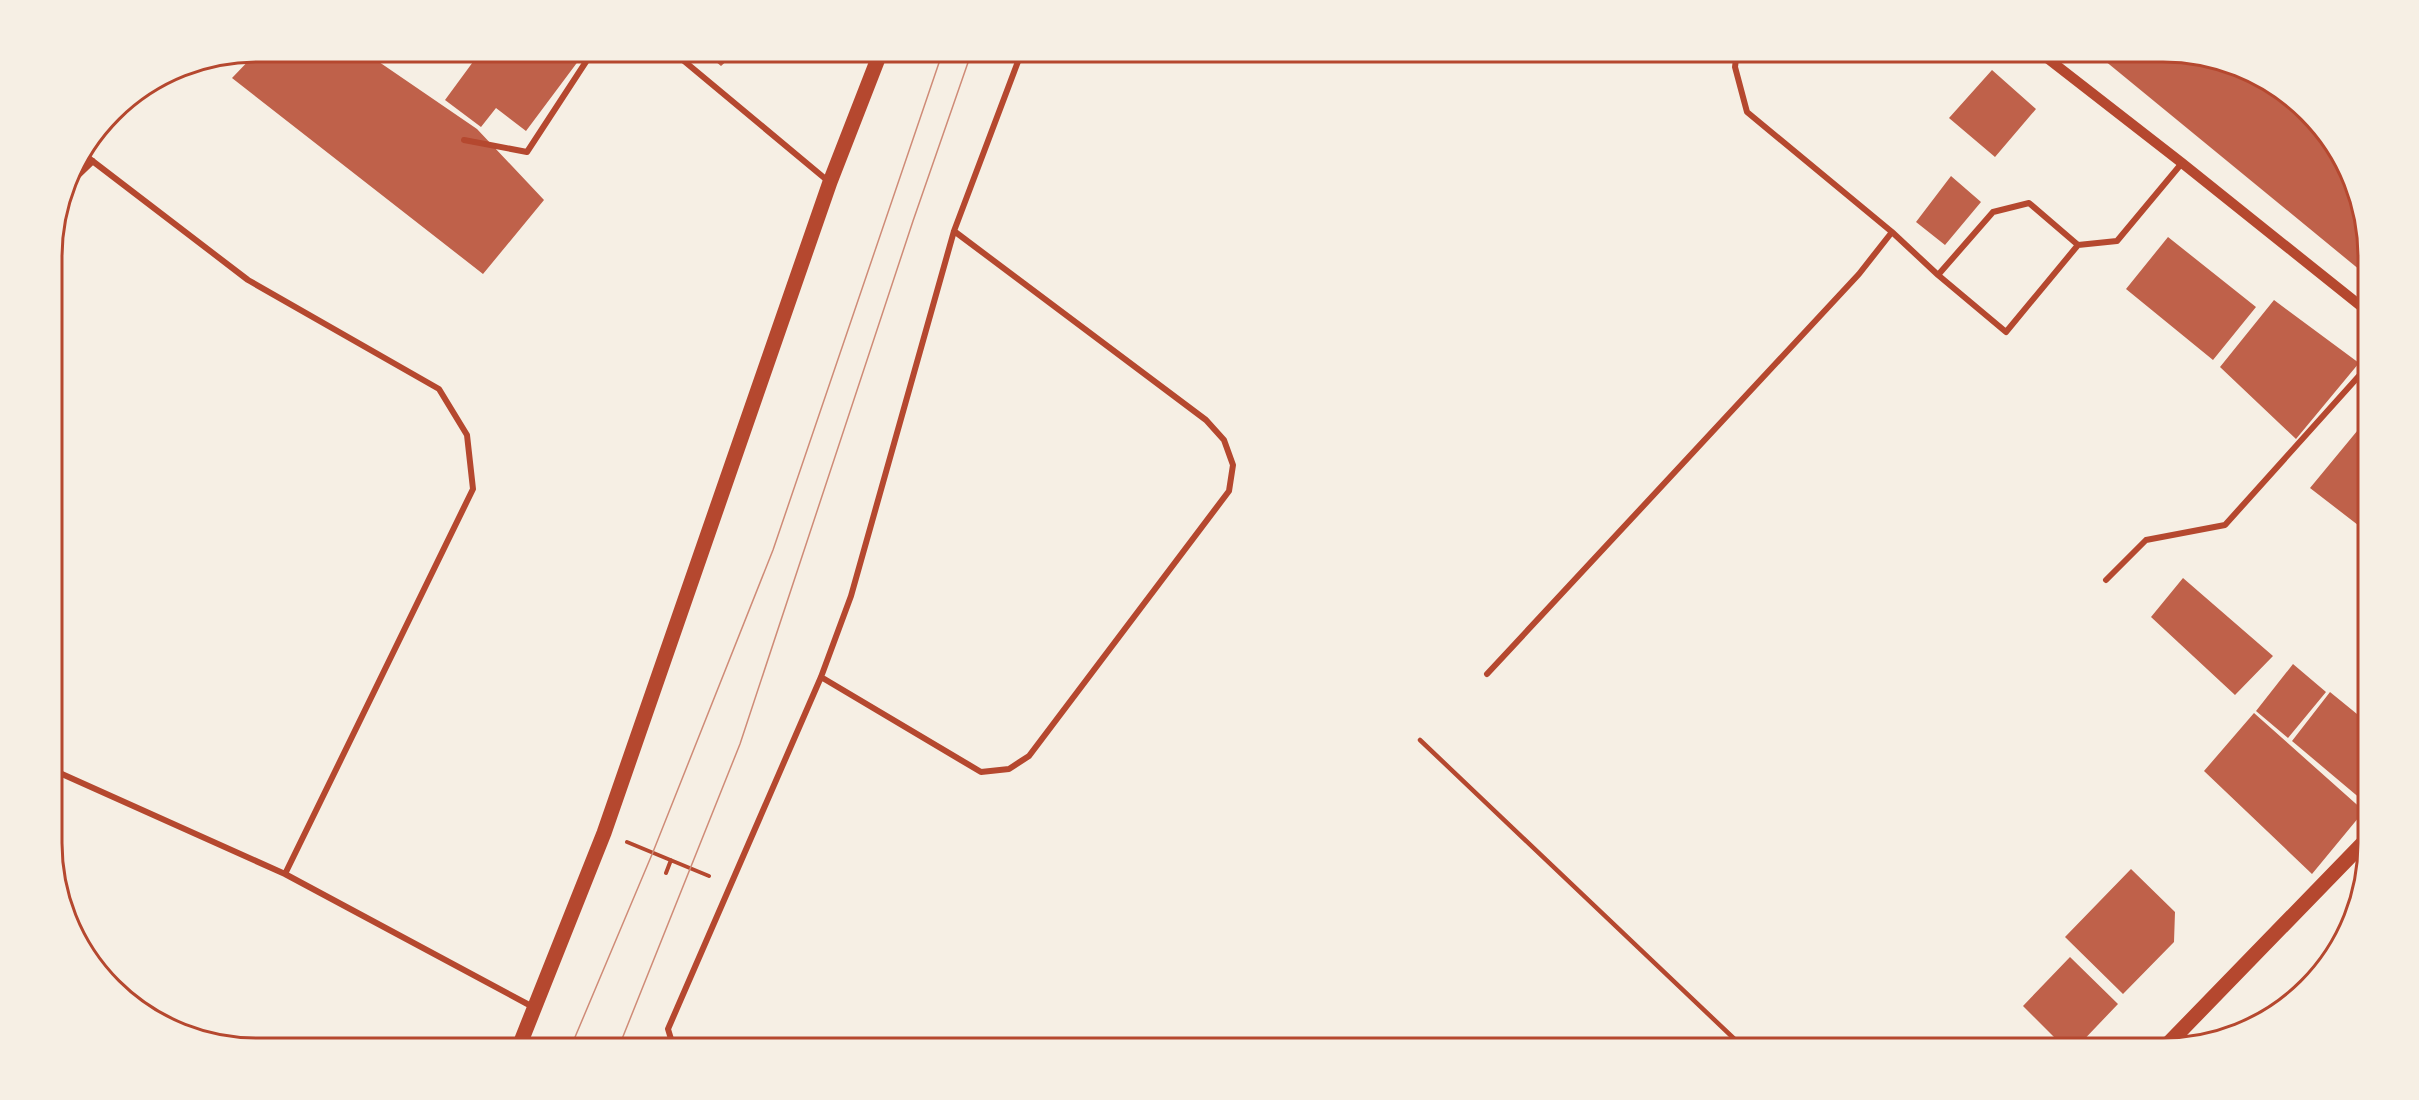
<svg xmlns="http://www.w3.org/2000/svg" width="2419" height="1100" font-family="Commissioner,sans-serif">
  <rect width="100%" height="100%" fill="#f6efe4"/>
  <path fill="#bf614a" d="M258,51H363L477,129L544,200L483,274L232,78Z
    M481,51H575L582,56L526,131L496,108L481,127L445,100Z
    M703,51H738L721,66Z
    M2093,51H2162L2241,67L2326,132L2366,230V275Z
    M1992,70L2036,109L1995,157L1949,118Z
    M1951,176L1981,202L1945,245L1916,222Z
    M2168,237L2256,307L2213,360L2126,289Z
    M2274,300L2359,363L2296,439L2220,367Z
    M2367,419V532L2310,488Z
    M2183,578L2273,656L2235,695L2151,617Z
    M2293,664L2326,692L2288,738L2256,711Z
    M2330,692L2368,723V805L2292,741Z
    M2254,713L2364,811L2312,874L2204,771Z
    M2131,869L2175,912L2174,942L2123,994L2065,937Z
    M2070,957L2118,1004L2075,1049H2066L2023,1006Z
    M1869,1037L1881,1049H1857Z"/>
  <g fill="none" stroke-linecap="round" stroke-linejoin="round">
    <path stroke="#b5482f" stroke-width="4" d="M627,842L709,876
      M666,873L671,860
      M640,1049L641,1046L647,1049"/>
    <path stroke="#b5482f" stroke-width="4.5" d="M1420,740L1745,1049"/>
    <path stroke="#b5482f" stroke-width="6" d="M672,51L828,181
      M464,140L527,152L593,51
      M82,153L248,280L439,389L467,435L473,489L285,874
      M67,186L93,161
      M1892,232L1938,275
      M2078,245L2006,332L1938,275L1993,212L2029,203L2078,245L2117,241L2182,163
      M2106,580L2146,540L2225,525L2367,367
      M1487,674L1859,274L1892,232L1747,112L1735,67L1737,51
      M821,677L981,772L1009,769L1029,756L1229,491L1233,465L1224,440L1206,420L954,231
      M53,770L285,874L533,1007
      M674,1049L668,1029L821,677L851,596L954,231L1022,51"/>
    <path stroke="#b5482f" stroke-width="10" d="M2038,51L2182,163L2367,311"/>
    <path stroke="#b5482f" stroke-width="15" d="M518,1049L604,833L830,182L881,51
      M2163,1049L2368,838"/>
    <path stroke="#cf8b77" stroke-width="1.5" d="M570,1049L653,852L773,550L943,51
      M618,1049L740,744L913,221L972,51"/>
  </g>
  <path d="M0 0H2419V1100H0ZM257 62H2163A195 195 0 0 1 2358 257V843A195 195 0 0 1 2163 1038H257A195 195 0 0 1 62 843V257A195 195 0 0 1 257 62Z" fill="#f6efe4" fill-rule="evenodd"/>
  <path fill="none" stroke="#b5482f" stroke-width="3" d="M257 62H2163A195 195 0 0 1 2358 257V843A195 195 0 0 1 2163 1038H257A195 195 0 0 1 62 843V257A195 195 0 0 1 257 62Z"/>
</svg>
